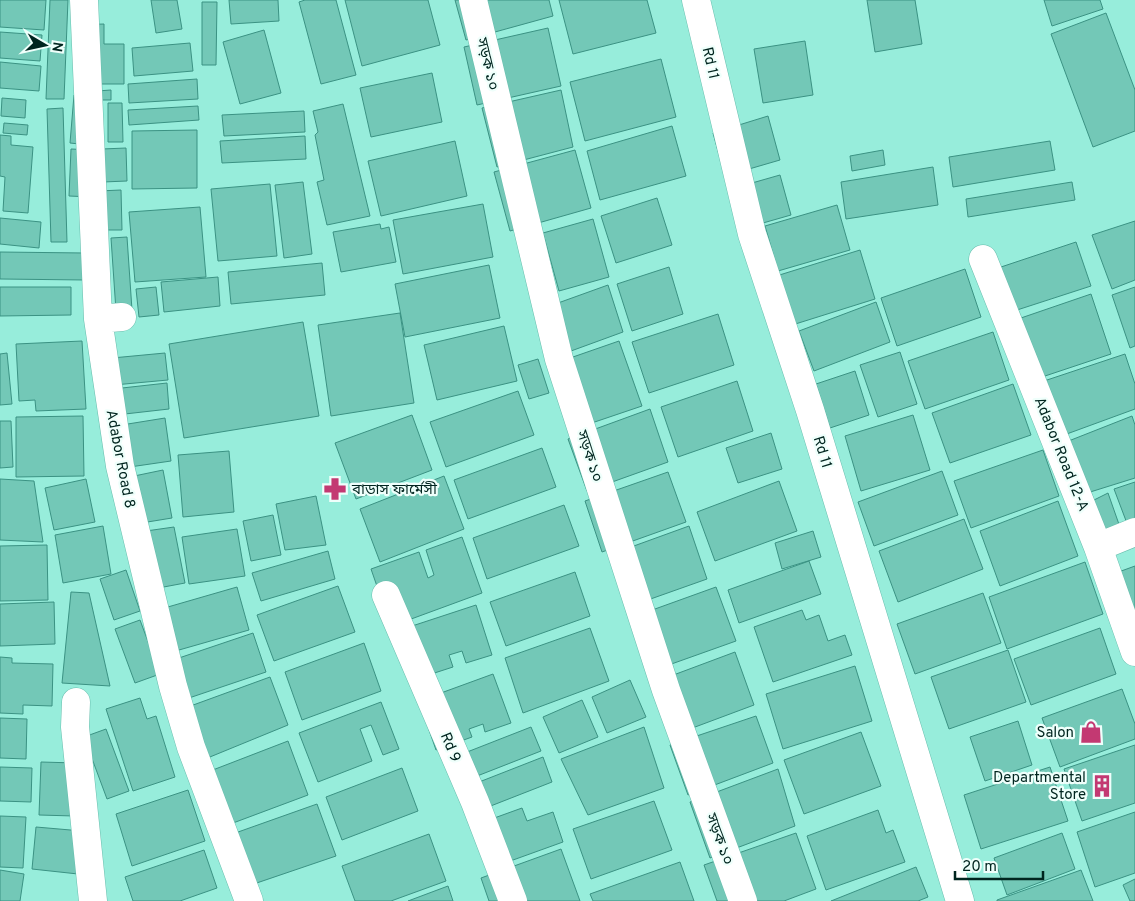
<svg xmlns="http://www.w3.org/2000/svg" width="1135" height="901" font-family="Overpass,'Noto Sans Bengali',sans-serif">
  <rect width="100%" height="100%" fill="#97eddb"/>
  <path fill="#73c8b7" stroke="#3b9283" d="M0,0H46L44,30L0,27Z
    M50,0H68L64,99H46Z
    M151,0H177L182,29L156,33Z
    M229,0H278L279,21L231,24Z
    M305,0H336L356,75L321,84L299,2Z
    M345,0H428L440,45L362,66Z
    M455,0H549L553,16L466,40Z
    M559,0H647L656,33L573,54Z
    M867,0H915L922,44L875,52Z
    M1044,0H1100L1103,9L1052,26Z
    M202,2H217L216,65H202Z
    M1106,13L1135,90V131L1093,147L1051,34Z
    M104,24V44H124V84H84L74,25Z
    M548,28L561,86L477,105L464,47Z
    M264,30L281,93L240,104L223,42Z
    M0,32L42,35L40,61L0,58Z
    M805,41L813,95L763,103L754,49Z
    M190,43L193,71L134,76L132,48Z
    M661,59L676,117L585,141L570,82Z
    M0,62L41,66L39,91L0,88Z
    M432,73L442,122L371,137L360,88Z
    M197,79L198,99L129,103L128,84Z
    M111,90V100H97V91Z
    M561,90L573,147L497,167L482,108Z
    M74,95L93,97L89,145L70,143Z
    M2,98L26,100L25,118L1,116Z
    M108,103H122L123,142H108Z
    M343,104L370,216L327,225L317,182L324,180L315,135L318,132L313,111Z
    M198,106L199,120L129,125L128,110Z
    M63,108L67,242H51L47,109Z
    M304,111L305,132L224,136L222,115Z
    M768,116L780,160L725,176L713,133Z
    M4,123L28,125L27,135L3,133Z
    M672,126L686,176L600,200L587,151Z
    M197,130V188L132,189V131Z
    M0,135L11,136V145L33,147L28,213L3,211L5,177L0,176Z
    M305,136L306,159L222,163L220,141Z
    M455,141L467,196L381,216L368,161Z
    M1050,141L1055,170L953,187L949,157Z
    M126,148L127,181L103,182L102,149Z
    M71,149L94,150L92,197L69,196Z
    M575,150L591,208L510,231L494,172Z
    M883,150L885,165L852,171L850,156Z
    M933,167L938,205L846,219L841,182Z
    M780,175L791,215L742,229L731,189Z
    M303,182L312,254L284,258L275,185Z
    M1072,182L1075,200L968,217L966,199Z
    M270,184L277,256L218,261L211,189Z
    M121,190L122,230H98V191Z
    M657,198L672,245L616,263L601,216Z
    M483,204L493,257L403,274L393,220Z
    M837,205L850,250L778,271L765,226Z
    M200,207L206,277L135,282L129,212Z
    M0,218L41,222L39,248L0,244Z
    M593,219L609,277L559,291L543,233Z
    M1135,221V280L1112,289L1092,235Z
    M380,224L381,229L389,227L396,262L341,272L333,232Z
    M127,237L132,310L116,311L111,238Z
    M1076,242L1091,286L1014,311L998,268Z
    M860,250L875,299L789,326L773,277Z
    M0,252L85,253V280L0,279Z
    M322,263L325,295L231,304L228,272Z
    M489,265L500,318L405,337L395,284Z
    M669,267L683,314L632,331L617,284Z
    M965,269L981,317L897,346L881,298Z
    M218,277L220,306L164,312L161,282Z
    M608,285L623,332L571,351L558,303Z
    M0,287H71V315L0,316Z
    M156,287L159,315L139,317L136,289Z
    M1135,287V346L1130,348L1112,295Z
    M1091,294L1111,354L1042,377L1018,319Z
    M876,302L890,342L814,371L799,331Z
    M400,313L414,403L331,416L318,325Z
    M718,314L734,365L649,393L632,342Z
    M303,322L319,416L184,438L169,344Z
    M504,326L517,381L437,400L424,345Z
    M993,332L1009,380L925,409L908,361Z
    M82,341L86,409L36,411L35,400L19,401L16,344Z
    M619,341L642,406L571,430L547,366Z
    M900,352L917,404L878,417L860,365Z
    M7,353L12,404L0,405V354Z
    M165,353L168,380L114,385L112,358Z
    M1125,354L1135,384V409L1064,435L1044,381Z
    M538,359L549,393L529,399L518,365Z
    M855,371L869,415L830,428L816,384Z
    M737,381L753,431L678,457L661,407Z
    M167,383L169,409L116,415L113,389Z
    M1013,384L1031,435L950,463L932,413Z
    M518,391L534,435L446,467L430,422Z
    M650,409L668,462L587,491L568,439Z
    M412,415L432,470L356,499L335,443Z
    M913,415L930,470L861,491L845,436Z
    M83,416L84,476L16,477V417Z
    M1132,416L1135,425V478L1087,493L1066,442Z
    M165,418L171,461L109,470L103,428Z
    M0,421H11L13,467L0,468Z
    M771,433L782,469L738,483L726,448Z
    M542,448L556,487L468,519L454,480Z
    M1043,450L1059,496L971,528L954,481Z
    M229,451L234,512L183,517L178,455Z
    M163,470L172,518L129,525L115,480Z
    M942,471L958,515L874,546L858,502Z
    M668,472L686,522L602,552L585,501Z
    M444,476L464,529L380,562L360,509Z
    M0,479L34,481L43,542L0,540Z
    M86,479L95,522L54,530L45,488Z
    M779,481L797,531L715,561L697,512Z
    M1135,482V524L1128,526L1114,489Z
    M1108,493L1121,530L1101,537L1088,503Z
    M316,496L326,545L285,550L276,504Z
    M1058,501L1078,556L1000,586L980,531Z
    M564,505L579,546L487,579L473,538Z
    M273,515L281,555L251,561L243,521Z
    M964,519L983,569L898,602L879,551Z
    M103,526L111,574L63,583L55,535Z
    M689,526L707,579L628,607L609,555Z
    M174,527L185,583L153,589L132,533Z
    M237,529L245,576L189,584L182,537Z
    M813,531L821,557L782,569L775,543Z
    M462,537L482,593L403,622L387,615L371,569L419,552L428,578L434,575L426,550Z
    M47,545L48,600L0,601V546Z
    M328,551L335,579L261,601L252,573Z
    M809,561L821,594L739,623L728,590Z
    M1085,562L1103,614L1007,649L989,597Z
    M1135,566V624L1113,574Z
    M126,570L140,611L114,620L100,579Z
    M575,572L590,616L506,646L490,602Z
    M338,586L355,632L274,661L257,615Z
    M237,587L249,630L165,654L154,611Z
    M716,587L736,641L649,672L630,618Z
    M71,592L89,593L110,686L62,683Z
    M983,593L1001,643L915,674L897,624Z
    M54,602L55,644L0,646V604Z
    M476,605L492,655L466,663L462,651L449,655L453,667L422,677L406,628Z
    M802,610L806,620L819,615L828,641L845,635L852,655L773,682L754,627Z
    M140,620L160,674L135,683L115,629Z
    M590,628L609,681L523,713L505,658Z
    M1100,628L1116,674L1031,705L1014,659Z
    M253,633L266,672L183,700L170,661Z
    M364,643L381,691L302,720L285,672Z
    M1008,650L1026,702L949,729L931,677Z
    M735,652L754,705L671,736L652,683Z
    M0,657L12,658V663L53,664L52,706L23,705V714L0,713Z
    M855,666L872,721L783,749L766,694Z
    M493,674L511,723L485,732L483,724L469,729L472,737L436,750L419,701Z
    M270,677L288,725L205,759L185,708Z
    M630,680L646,717L607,733L592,697Z
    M1122,689L1135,724V739L1060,767L1042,718Z
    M140,698L147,719L156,716L175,777L133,791L106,709Z
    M582,700L598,737L559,753L543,717Z
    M381,702L399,749L383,755L371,725L360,729L372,761L318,782L299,733Z
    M756,716L773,763L688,795L670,745Z
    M0,718L27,719L26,759L0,758Z
    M1018,721L1032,765L985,781L970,737Z
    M531,727L541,751L472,778L462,754Z
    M644,727L664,788L588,815L561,759Z
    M106,729L129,791L107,799L84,737Z
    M861,732L881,786L804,814L784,760Z
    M288,741L308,795L225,826L205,773Z
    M1135,745V803L1082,821L1064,769Z
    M543,757L552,782L483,809L474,784Z
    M41,762L76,763L74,816L39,815Z
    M0,767L32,768L31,802L0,801Z
    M1050,767L1068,821L981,849L964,795Z
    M402,768L418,811L342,840L326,797Z
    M778,769L795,826L710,858L690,802Z
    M188,790L205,841L132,866L116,814Z
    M654,801L672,850L591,879L573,829Z
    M317,804L336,856L242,888L224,837Z
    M522,808L527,821L553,812L563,842L502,864L486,821Z
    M878,810L886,833L893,830L905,862L826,890L807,836Z
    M1135,812V873L1095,887L1077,832Z
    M0,816L26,817L23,868L0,867Z
    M36,827L82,831L78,874L32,869Z
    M796,833L816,889L784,901H717L704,865Z
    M1062,833L1075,869L1007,895L994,858Z
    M429,834L446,881L391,901H355L342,866Z
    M561,849L580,901H489L481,878Z
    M204,850L217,888L180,901H133L125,877Z
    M680,862L694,901H593L590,894Z
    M916,867L928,897L918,901H831Z
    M0,870L24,874L20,901H0Z
    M1081,870L1093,901H997V900Z
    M1135,879V901H1130L1123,885Z
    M448,886L453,901H408Z"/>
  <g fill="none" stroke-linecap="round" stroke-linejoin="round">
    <defs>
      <path id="minor" d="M84,0L98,319L120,466L173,686L191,747L249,901
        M473,0L559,359L666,690L743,901
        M696,0L752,234L810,410L960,901
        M983,259L1098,547L1135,652
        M98,319L122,317
        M1098,547L1135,532
        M386,595L475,802L513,901
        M76,702L75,727L93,901"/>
    </defs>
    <use href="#minor" stroke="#69beae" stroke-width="29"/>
    <use href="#minor" stroke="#fff" stroke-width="28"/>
  </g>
  <defs>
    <symbol id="pharmacy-bare" viewBox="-9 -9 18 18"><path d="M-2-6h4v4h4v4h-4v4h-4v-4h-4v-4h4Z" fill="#c33972" stroke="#effffb" stroke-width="2.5" paint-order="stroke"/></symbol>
    <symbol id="shop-bare" viewBox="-9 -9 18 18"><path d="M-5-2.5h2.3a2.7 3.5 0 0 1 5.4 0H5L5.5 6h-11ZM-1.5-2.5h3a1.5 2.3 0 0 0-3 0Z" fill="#c33972" stroke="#effffb" stroke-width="2.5" paint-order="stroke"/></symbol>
    <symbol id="building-bare" viewBox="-9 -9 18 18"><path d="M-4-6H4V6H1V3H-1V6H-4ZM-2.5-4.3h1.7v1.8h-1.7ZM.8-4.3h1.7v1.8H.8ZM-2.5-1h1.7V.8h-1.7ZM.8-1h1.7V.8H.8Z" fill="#c33972" stroke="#effffb" stroke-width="2.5" paint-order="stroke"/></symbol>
  </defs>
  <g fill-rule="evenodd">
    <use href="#pharmacy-bare" x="319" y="473" width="32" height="32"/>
    <use href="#shop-bare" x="1075" y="716" width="32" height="32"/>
    <use href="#building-bare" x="1086" y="770" width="32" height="32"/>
  </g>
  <g text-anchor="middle" stroke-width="4.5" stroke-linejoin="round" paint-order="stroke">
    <g font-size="15" fill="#00251f" stroke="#effffb">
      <text transform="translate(711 63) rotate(77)" y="5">Rd 11</text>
      <text transform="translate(488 64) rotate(77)" y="5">সড়ক ১০</text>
      <text transform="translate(823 452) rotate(73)" y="5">Rd 11</text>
      <text transform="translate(1062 454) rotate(68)" y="5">Adabor Road 12-A</text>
      <text transform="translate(590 456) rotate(72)" y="5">সড়ক ১০</text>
      <text transform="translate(121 459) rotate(79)" y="5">Adabor Road 8</text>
      <text transform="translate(451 747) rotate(67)" y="5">Rd 9</text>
      <text transform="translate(720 839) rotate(70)" y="5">সড়ক ১০</text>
    </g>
    <g font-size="15" fill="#00251f" stroke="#effffb" text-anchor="end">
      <text x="352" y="494" text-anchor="start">বাডাস ফার্মেসী</text>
      <text x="1074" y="737">Salon</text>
      <text x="1086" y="782">Departmental<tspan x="1086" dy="17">Store</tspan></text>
    </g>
  </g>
  <g transform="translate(45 45) rotate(99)" stroke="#effffb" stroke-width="4" paint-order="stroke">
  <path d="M0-4L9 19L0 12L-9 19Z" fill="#00251f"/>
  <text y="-8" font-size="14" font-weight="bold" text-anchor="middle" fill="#00251f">N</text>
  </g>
  <path d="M955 871v8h88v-8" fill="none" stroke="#00251f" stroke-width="2.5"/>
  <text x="962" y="871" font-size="15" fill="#00251f" stroke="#effffb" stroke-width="4" paint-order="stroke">20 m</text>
</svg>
